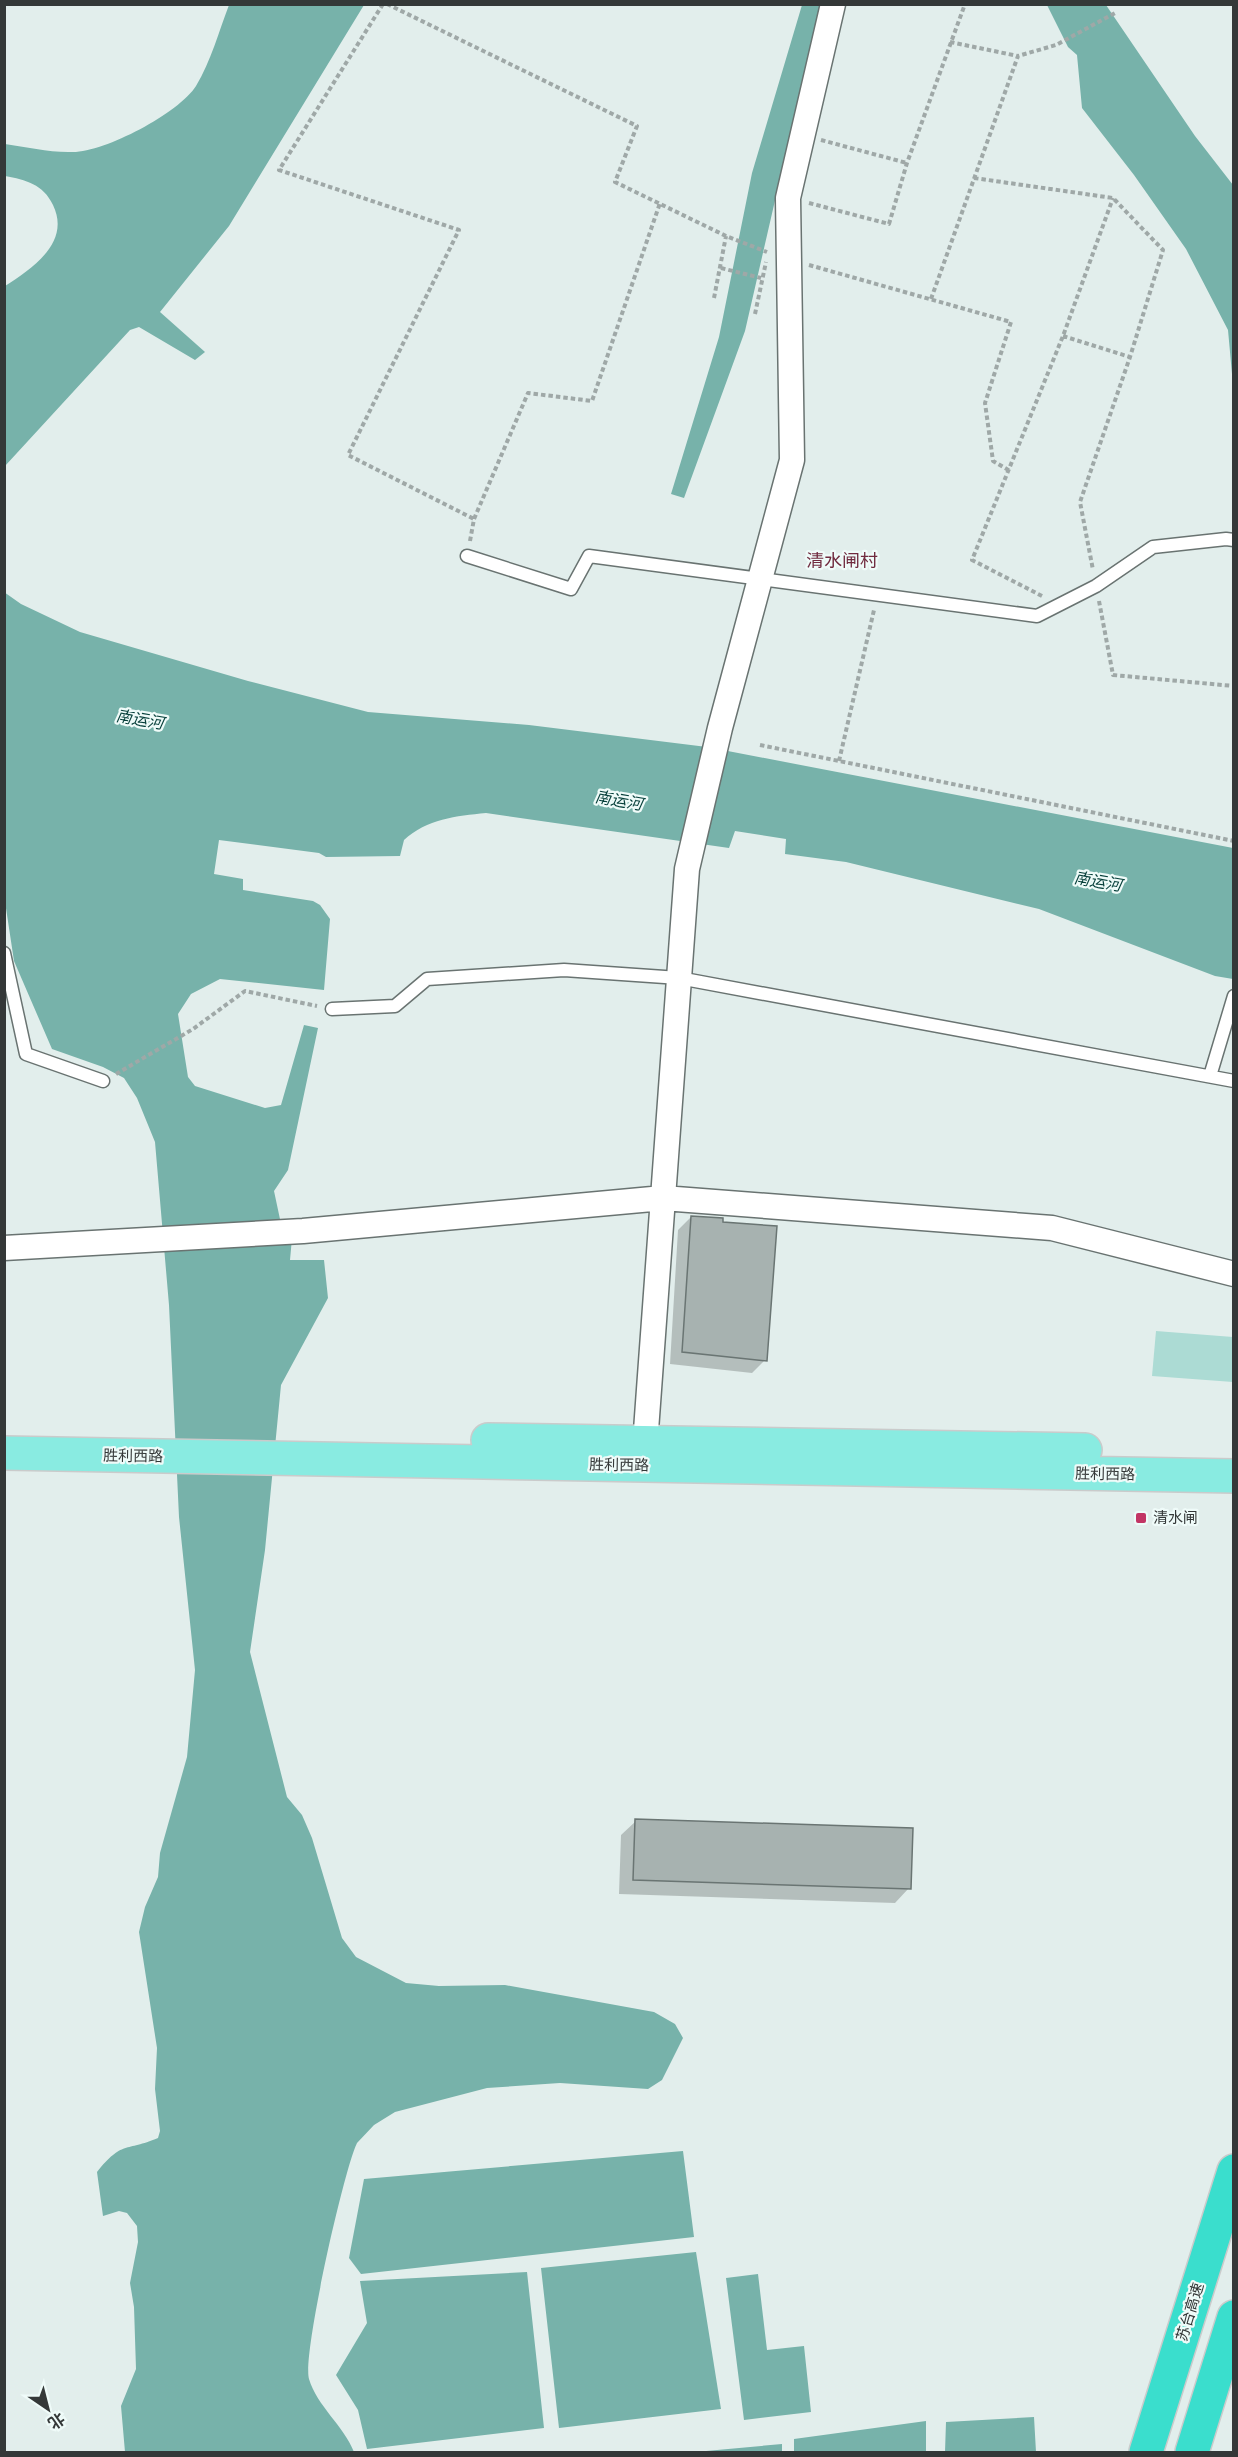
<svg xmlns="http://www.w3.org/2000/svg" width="1238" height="2457" font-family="'Crimson Pro','Noto Sans SC',serif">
  <rect width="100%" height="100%" fill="#e2eeec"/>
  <path fill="#acdbd4" d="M1156,1331L1233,1337V1382L1152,1376Z"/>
  <path fill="#77b2aa" d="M229,5H364L229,226L160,312L205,352L195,360L139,327L130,330L5,466V286C33,268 71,242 53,205C43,184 26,180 5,176V144C27,147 51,153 73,152C105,152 179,113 196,86C211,61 219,31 229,5Z
    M802,5H833L785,157L745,331L684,498L671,494L719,337L752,173Z
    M1047,5H1106L1195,136L1233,185V385L1228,330L1186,249L1134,175L1082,108L1077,55L1068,47Z
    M4,592L21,604L80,632L248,681L368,712L529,725L707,747L1233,848V979L1215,976L1039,909L846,862L785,854L786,839L735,831L729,848L486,813C456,816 427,819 404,840L400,856L326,857L319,853L219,840L214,874L243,879V890L313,901L320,905L330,919L324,990L220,979L191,994L178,1014L188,1077L195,1086L265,1108L281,1105L304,1025L318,1028L288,1170L274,1191L284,1238H292L290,1260H324L328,1298L281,1385L265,1550L250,1652L287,1797L302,1815L312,1838L342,1938L356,1957L406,1983L439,1986L505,1985L654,2012L675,2024L683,2038L662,2080L648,2089L560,2083L487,2088L395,2112L374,2125L357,2143C344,2170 302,2355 309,2379C317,2406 344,2426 354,2452H125L121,2406L136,2369L134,2307L130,2283L138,2242L137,2226L127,2213L119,2211L103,2216L97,2172C123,2140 125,2152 158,2138L160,2131L155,2089L157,2048L139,1932L145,1907L158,1877L160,1853L187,1757L195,1670L179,1517L169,1305L155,1142L137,1098L124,1078L103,1067L52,1049L14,961L4,895Z
    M683,2151L694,2237L361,2274L349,2258L364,2179Z
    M696,2252L721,2409L559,2428L541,2268Z
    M527,2272L544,2428L367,2449L358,2410L336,2375L367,2323L360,2281Z
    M758,2274L767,2350L804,2346L811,2412L744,2420L726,2278Z
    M1034,2417L1036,2452H945L946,2422Z
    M926,2421V2452H794V2439Z
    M782,2444V2452H695Z"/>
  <path fill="#0003" d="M691,1217L765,1360L752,1373L670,1364L678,1230Z
    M636,1821L909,1888L895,1903L619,1894L621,1835Z"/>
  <path fill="#a7b2b0" stroke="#6a7573" stroke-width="1.5" d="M691,1216L723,1218V1222L777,1226L767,1361L682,1352Z
    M635,1819L913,1828L911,1889L633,1880Z"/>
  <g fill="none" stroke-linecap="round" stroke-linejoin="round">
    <defs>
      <path id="service" d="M467,556L571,589L589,556L1037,616L1096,586L1153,547L1226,539L1234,540
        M4,953L26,1054L103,1081
        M332,1009L395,1006L427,979L564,970L679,978L1234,1081
        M1210,1076L1234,996"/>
      <path id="minor" d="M4,1248L303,1231L663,1198L1052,1228L1234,1274
        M644,1458L687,869L720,728L792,460L788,198L833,4"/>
      <path id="primary" d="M488,1440L1085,1450
        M4,1453L1234,1476"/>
      <path id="motorway" d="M1146,2452L1234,2171
        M1192,2452L1234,2317"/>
    </defs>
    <use href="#service" stroke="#697371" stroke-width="15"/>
    <use href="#minor" stroke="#697371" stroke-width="27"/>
    <use href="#primary" stroke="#cacbcb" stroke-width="36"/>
    <use href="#motorway" stroke="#cacbcb" stroke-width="36"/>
    <path stroke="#9fa8a7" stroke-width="4" stroke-dasharray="4.5 3" stroke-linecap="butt" d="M383,4L279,170L459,230L348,455L474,519
      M387,4L637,126L615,182L726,236L767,252
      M950,42L1018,56
      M821,140L907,163
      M974,178L1113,198L1163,250L1130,357L1080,502L1093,570
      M809,203L889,224L907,163L965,4
      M809,265L1011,322L985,403L993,461L1010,471
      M721,268L761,278
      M714,298L726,236
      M931,299L1018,56L1056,45L1115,13
      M755,314L766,262
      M1063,336L1130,357
      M470,541L474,519L528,393L592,401L660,203
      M1042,596L972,560L1063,336L1113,198
      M1099,601L1113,675L1234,686
      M760,745L1234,841
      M839,761L874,610
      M116,1074L193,1029L245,991L317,1006"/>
    <use href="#service" stroke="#fff" stroke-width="12"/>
    <use href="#minor" stroke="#fff" stroke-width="24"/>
    <use href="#primary" stroke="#89ebe1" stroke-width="33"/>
    <use href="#motorway" stroke="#3adecd" stroke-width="33"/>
  </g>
  <rect fill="#c23565" stroke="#effbf9" stroke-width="2" x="1135" y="1512" width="12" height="12" rx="3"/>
  <g text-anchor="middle" stroke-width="4.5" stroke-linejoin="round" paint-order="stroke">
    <g font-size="15" fill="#343838" stroke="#effbf9">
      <text transform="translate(133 1456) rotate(1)" y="5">胜利西路</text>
      <text transform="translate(619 1465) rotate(1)" y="5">胜利西路</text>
      <text transform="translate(1105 1474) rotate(1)" y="5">胜利西路</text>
      <text transform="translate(1190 2312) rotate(-73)" y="5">苏台高速</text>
    </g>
    <g font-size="15" fill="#343838" stroke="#effbf9" text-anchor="start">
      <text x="1153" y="1523">清水闸</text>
    </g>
    <g font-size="16" font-style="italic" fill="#063f3a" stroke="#effbf9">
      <text transform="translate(140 719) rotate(10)" y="6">南运河</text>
      <text transform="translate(619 800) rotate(10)" y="6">南运河</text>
      <text transform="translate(1098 881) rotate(10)" y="6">南运河</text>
    </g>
    <g font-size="18" fill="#702b3f" stroke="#effbf9">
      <text x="842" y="567">清水闸村</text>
    </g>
  </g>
  <rect width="1238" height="2457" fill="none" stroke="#343838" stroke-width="12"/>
  <g transform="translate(48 2409) rotate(145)" stroke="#effbf9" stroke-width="4.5" paint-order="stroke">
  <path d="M0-4.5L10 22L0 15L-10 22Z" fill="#343838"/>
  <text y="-9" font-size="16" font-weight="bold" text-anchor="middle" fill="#343838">北</text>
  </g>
</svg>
